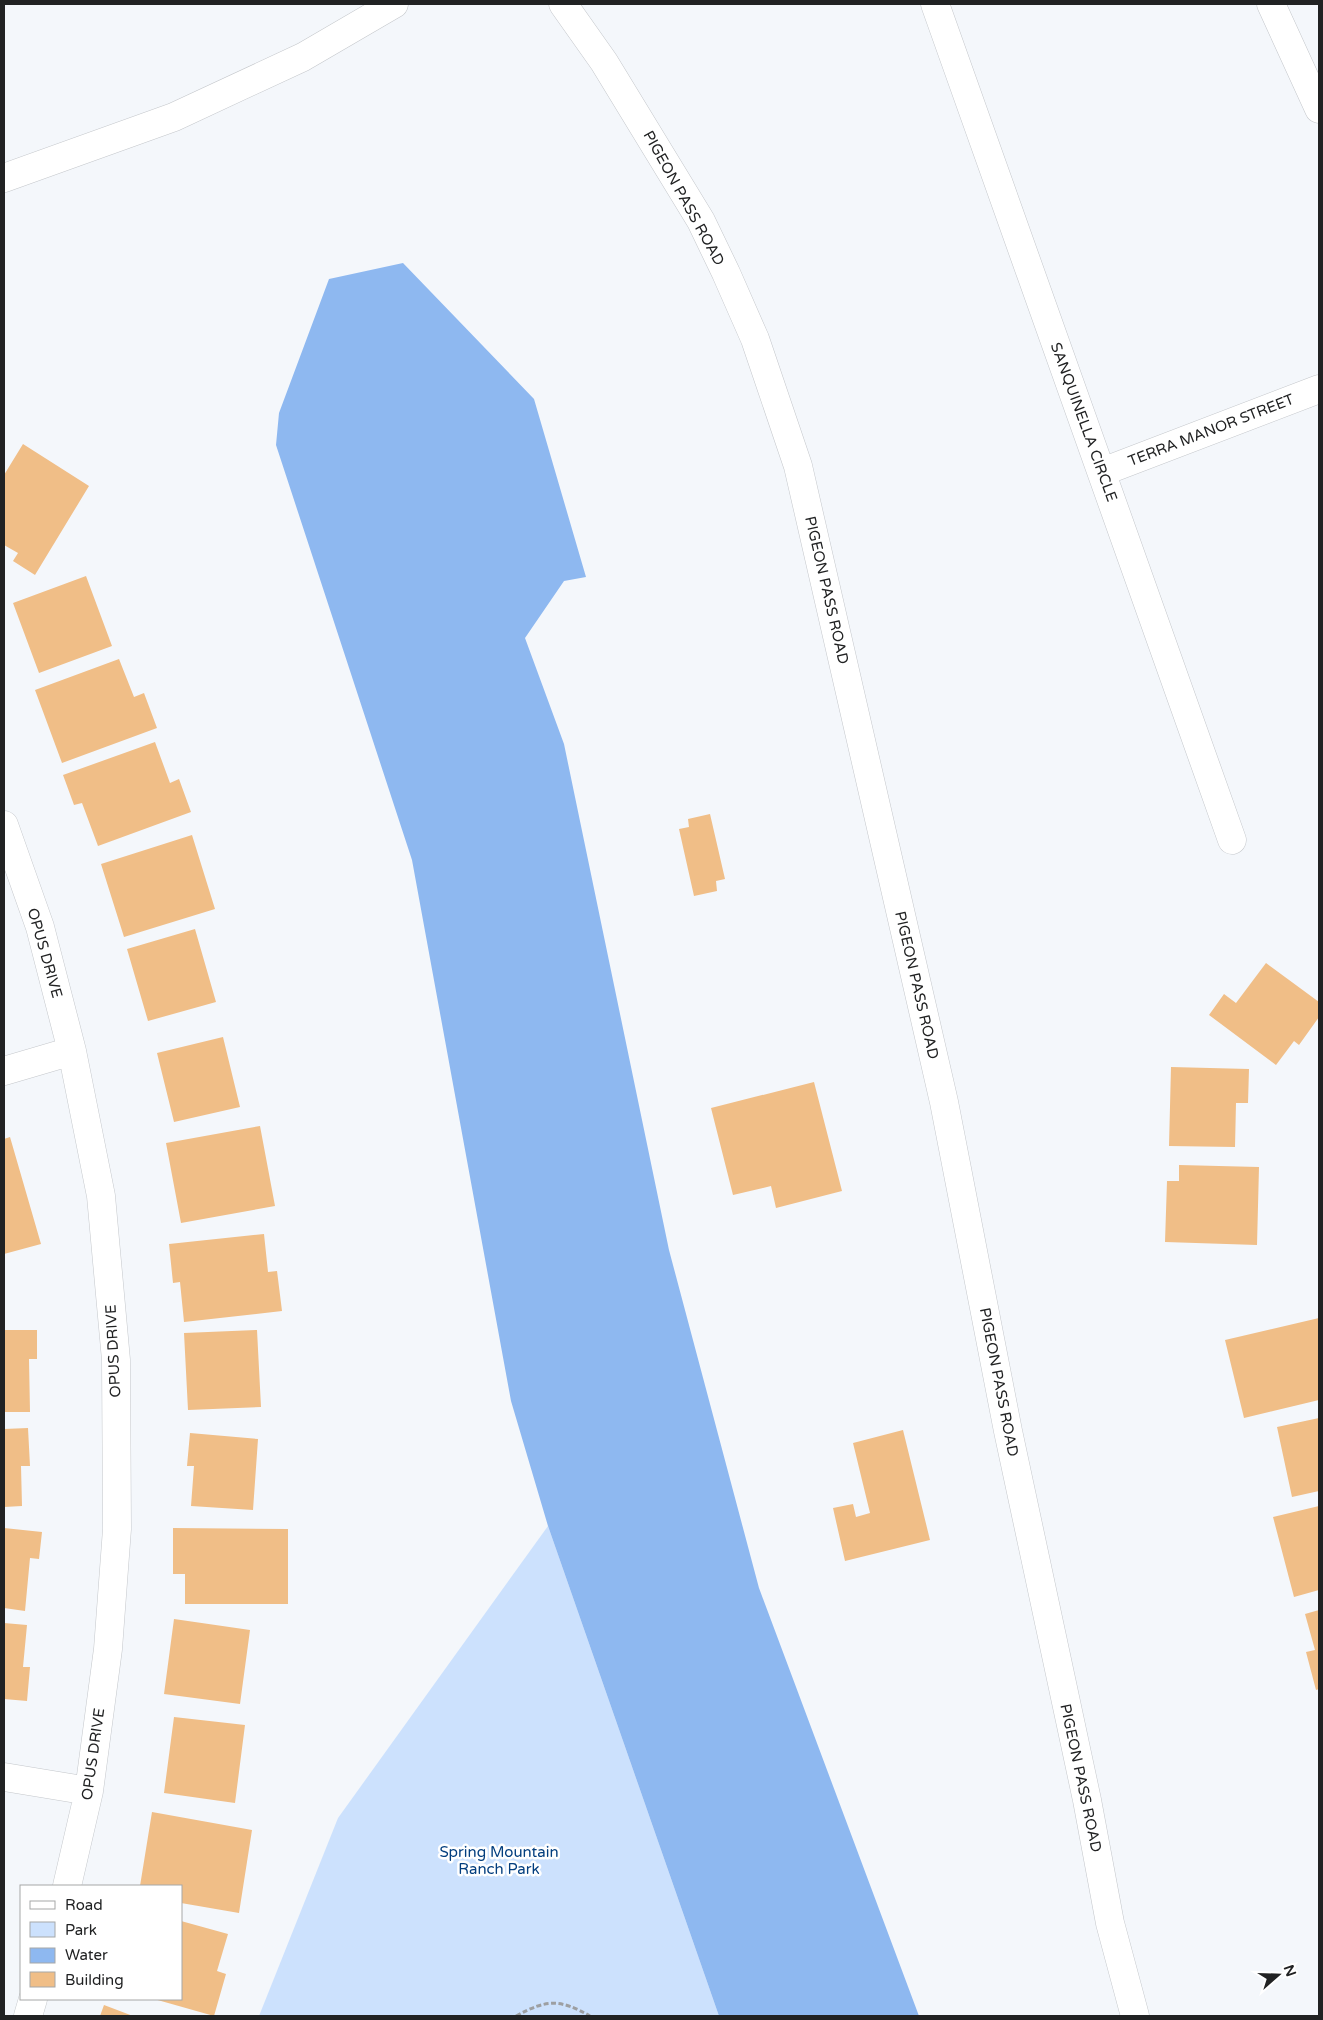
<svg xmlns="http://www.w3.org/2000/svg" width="1323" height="2020" font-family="'Varela Round',sans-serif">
  <rect width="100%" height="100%" fill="#f4f7fb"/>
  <path fill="#cce1fd" d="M548,1526L719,2016H259L338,1818Z"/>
  <path fill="#8eb8f0" d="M403,263L534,399L586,577L564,581L525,638L564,744L669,1250L759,1588L919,2016H719L548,1526L511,1401L412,860L276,445L279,413L329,279Z"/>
  <path fill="#f0be87" d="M23,444L89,486L35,575L13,561L18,553L4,545V475Z
    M86,576L112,646L39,673L13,603Z
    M119,659L134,697L144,693L157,728L62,763L35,690Z
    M155,742L170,783L179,779L191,812L98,846L82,803L74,805L63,775Z
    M710,814L725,879L716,881L717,891L694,896L679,829L689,827L688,819Z
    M192,835L215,909L124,937L101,864Z
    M195,929L216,1002L148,1021L127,949Z
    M1266,963L1319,1002V1017L1299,1045L1294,1041L1276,1065L1209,1015L1224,994L1236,1003Z
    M223,1037L240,1107L174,1122L157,1053Z
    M1171,1067L1249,1069L1248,1103H1236L1235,1147L1169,1146Z
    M814,1082L842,1191L776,1208L771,1186L733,1195L711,1108Z
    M260,1126L275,1206L181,1223L166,1143Z
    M10,1137L41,1244L4,1254V1139Z
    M1179,1165L1259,1167L1257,1245L1165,1242L1167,1181H1179Z
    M264,1234L268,1272L277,1271L282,1311L184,1322L180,1282L173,1283L169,1244Z
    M1319,1318V1400L1244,1418L1225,1340Z
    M4,1330H37V1359H29L30,1412H4Z
    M257,1330L261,1407L188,1410L184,1333Z
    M1319,1418V1491L1292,1497L1277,1427Z
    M28,1428L30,1466H21L22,1506L4,1507V1429Z
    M903,1430L930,1540L845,1561L833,1508L853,1504L856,1517L870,1513L853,1443Z
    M190,1433L258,1439L253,1510L191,1506L194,1466H187Z
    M1319,1506V1590L1294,1597L1273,1517Z
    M4,1528L42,1532L39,1559L30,1558L25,1611L4,1608Z
    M173,1528L288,1529V1604H185V1574H173Z
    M1319,1610V1689L1316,1690L1306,1652L1315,1650L1305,1614Z
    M174,1619L250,1630L240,1704L164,1694Z
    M4,1623L27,1625L23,1667H30L27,1701L4,1699Z
    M174,1717L245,1725L235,1803L164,1793Z
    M152,1812L252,1830L239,1913L181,1903V1886H140Z
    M181,1921L228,1934L217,1971L226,1974L214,2016L154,1999H181Z
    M104,2005L133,2016H100Z"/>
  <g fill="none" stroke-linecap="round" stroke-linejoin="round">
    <defs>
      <path id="minor" d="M563,4L604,62L701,221L726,273L755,339L798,466L944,1102L1008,1431L1087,1800L1110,1923L1135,2016
        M935,4L1232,840
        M1271,4L1319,109
        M1102,472L1319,389
        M4,825L40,927L72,1051L101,1196L116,1360L117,1529L108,1649L89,1791L67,1886
        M4,1071L72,1051
        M4,1777L89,1791
        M28,2016L33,1999"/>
      <path id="major" d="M4,178L174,117L303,57L394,4"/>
    </defs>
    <use href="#minor" stroke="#c4c7cb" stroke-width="29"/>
    <use href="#major" stroke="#c4c7cb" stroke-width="29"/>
    <path stroke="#9d9fa2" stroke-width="3" stroke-dasharray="5 2.5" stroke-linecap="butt" d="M516,2016C547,1999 560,1999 590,2016"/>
    <use href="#minor" stroke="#fff" stroke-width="28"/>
    <use href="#major" stroke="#fff" stroke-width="28"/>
  </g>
  <g text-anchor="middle" stroke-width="5" stroke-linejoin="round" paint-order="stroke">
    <g font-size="15" fill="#212223" stroke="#fff">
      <text transform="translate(684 198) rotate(61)" y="5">PIGEON PASS ROAD</text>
      <text transform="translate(1084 422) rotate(70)" y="5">SANQUINELLA CIRCLE</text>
      <text transform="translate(1211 430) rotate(-21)" y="5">TERRA MANOR STREET</text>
      <text transform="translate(827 590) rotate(77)" y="5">PIGEON PASS ROAD</text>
      <text transform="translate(45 953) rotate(74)" y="5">OPUS DRIVE</text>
      <text transform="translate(917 985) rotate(77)" y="5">PIGEON PASS ROAD</text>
      <text transform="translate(113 1351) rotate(-93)" y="5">OPUS DRIVE</text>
      <text transform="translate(999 1382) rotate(79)" y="5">PIGEON PASS ROAD</text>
      <text transform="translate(93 1754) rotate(-82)" y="5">OPUS DRIVE</text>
      <text transform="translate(1081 1778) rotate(78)" y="5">PIGEON PASS ROAD</text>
    </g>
    <g font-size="15" fill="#033e7e" stroke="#fff">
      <text x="499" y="1857">Spring Mountain<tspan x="499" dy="17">Ranch Park</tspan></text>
    </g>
  </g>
  <rect width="1323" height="2020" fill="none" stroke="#212223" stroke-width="10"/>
  <rect x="20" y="1885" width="162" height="115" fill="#ffffff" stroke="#a6a7a7"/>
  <rect x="30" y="1901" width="25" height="8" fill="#ffffff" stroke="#a6a7a7"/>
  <text x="65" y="1910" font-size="15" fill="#212223">Road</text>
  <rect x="30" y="1922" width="25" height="15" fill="#cce1fd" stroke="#a6a7a7"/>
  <text x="65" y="1935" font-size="15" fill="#212223">Park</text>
  <rect x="30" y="1948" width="25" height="15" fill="#8eb8f0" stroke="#a6a7a7"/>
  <text x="65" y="1960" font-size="15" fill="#212223">Water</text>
  <rect x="30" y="1972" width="25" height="15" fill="#f0be87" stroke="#a6a7a7"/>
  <text x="65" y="1985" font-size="15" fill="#212223">Building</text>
  <g transform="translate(1278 1975) rotate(70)" stroke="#ffffff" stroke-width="4" paint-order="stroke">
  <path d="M0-4L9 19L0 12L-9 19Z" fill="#212223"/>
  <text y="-8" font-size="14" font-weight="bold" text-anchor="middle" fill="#212223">N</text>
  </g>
</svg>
